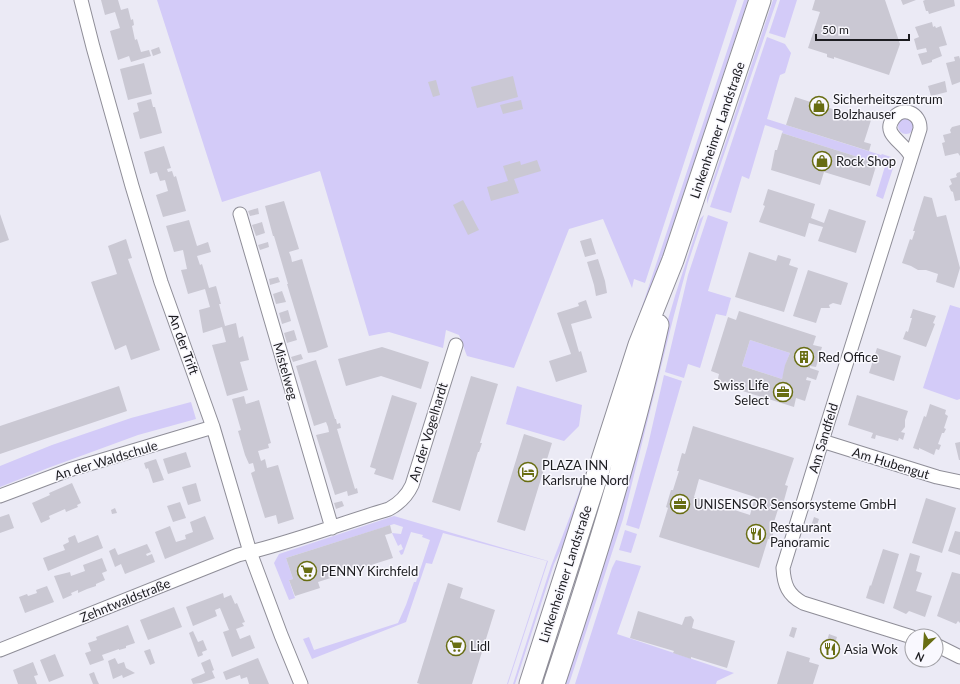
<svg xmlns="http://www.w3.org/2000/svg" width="960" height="684" font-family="Lato,sans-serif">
  <rect width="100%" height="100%" fill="#ebeaf5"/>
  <path fill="#d3cbf8" d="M157,0H737L645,283L634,279L632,288L603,219L569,229L514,368L467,356L459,335L446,330L443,348L389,332L369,336L320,171L222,202Z
    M744,0H748L573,524L554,564L515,684H513L551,566L588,469Z
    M773,0H777L707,204V198Z
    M780,0H797L785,38L769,33Z
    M767,37L785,44L791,53L785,73L780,75L767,119L881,155L882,154L891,157L894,165L883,199L876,196L886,163L881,161L880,164L782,133L783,131L765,125L749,179L742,176L731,213L710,207Z
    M898 126a8 8 0 1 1 16 0a8 8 0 1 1-16 0Z
    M704,215L688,263L673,319L623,519L569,684H561L675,296L700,219Z
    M708,215L728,222L708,291L731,298L726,316L716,314L700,368L688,364L684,378L665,372L688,275Z
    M950,305L960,308V399L957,400L923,388Z
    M750,340L790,353L785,366V370L782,379L742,366Z
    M664,375L682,381L639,529L626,525L648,445Z
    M517,386L582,405L579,426L564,441L506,424Z
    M191,402L196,419L138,435L48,468L0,487V466L52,445L131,418Z
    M394,516L548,561L508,684H507L547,561L443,533L432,564L426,563L406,622L312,659L303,639L309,637L314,650L398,623L406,605L414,582H416L430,540L422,537L423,535L411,532L403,554L401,555L399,551L403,549L401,544L398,546L392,533L401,534L403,527L394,524L286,558L293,579L289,580L295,598L289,600L274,563L279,554Z
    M625,530L637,534L631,553L619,550Z
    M616,560L641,566L617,634L734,673L717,681L716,684H575L612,568Z"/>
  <path fill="#cac8d3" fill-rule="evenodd" d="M101,0H118L121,10L128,8L131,20L133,19L134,25L132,26L135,40L137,39L141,52L149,50L151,56L131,62L129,56L118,60L110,31L120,28L115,12L105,15Z
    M815,0H885L900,44L889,75L834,57V59L827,57V54L808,48L820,12L812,10Z
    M901,0H916L903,5Z
    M925,0H954L955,6L929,14L928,11H926L923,1Z
    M932,22L933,27L935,26L936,28L941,26L947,45L939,47L942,56L932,60V62L922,65L918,54L927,52L926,48L917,50L914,39L919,37L915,27Z
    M159,47L161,53L153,56L151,50Z
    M959,56L960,59V82L952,85L946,63L955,61L954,57Z
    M144,63L152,94L128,100L120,69Z
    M513,76L518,97L477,108L471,87Z
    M436,80L440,95L433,97L428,82Z
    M945,81L947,92L931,96L928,86Z
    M795,97L848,114L849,110L872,117L864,142L871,144L869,151L786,125Z
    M151,99L153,107H155L162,133L140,139L133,113L139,111L137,103Z
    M521,100L523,109L503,114L500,105Z
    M960,125V156L958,153L945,156L942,143L945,142L943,135L951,133L950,130L952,127Z
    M782,133L877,163L870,186L824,172L820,185L771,170L775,150H777Z
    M164,146L171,168L167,169L168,172L172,171L174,177L176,176L186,211L163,217L156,195L168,191L165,180L160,181L157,172L150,174L144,152Z
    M537,160L541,171L514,179L519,193L491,201L487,187L508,181L503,166L520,161L521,165Z
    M960,172V200L955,201L953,192L951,191L949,186L952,184L950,179L957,177L956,175L957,173Z
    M768,189L815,204L811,218L824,223L829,209L866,221L856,253L818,241L823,227L809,223L805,237L759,222L765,206L763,205Z
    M924,196L932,198L937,217L946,215L960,268L954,288L936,282L938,274L926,270H918L911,266L902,263L910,239L912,240L915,231H913Z
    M463,200L479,230L468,235L453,205Z
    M284,201L299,249L289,252L291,257L292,262L302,259L328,347L315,352L308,353L290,294L287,284H288L274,236H273L265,206Z
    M258,208L259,214L250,216L248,211Z
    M0,214L9,240L0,243Z
    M189,220L197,246L208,242L211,252L197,256L200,265L202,264L209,288L216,286L221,304H219L225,326L236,323L239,338L243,336L249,360L240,362L248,390L227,396L212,345L226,342L222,327L203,333L199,310L210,307L205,289L188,294L181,270L187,269L183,250L174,252L166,226Z
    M262,222L265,233L256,236L252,225Z
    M591,238L596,254L585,257L580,241Z
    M126,239L132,258L128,259L160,350L131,360L126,345L115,350L91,282L117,274L108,246Z
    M268,242L269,247L260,250L258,245Z
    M749,252L776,261L778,255L791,259L789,265L798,268L784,312L735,297Z
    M598,259L605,281L607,293L596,296L594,285L587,262Z
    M808,270L848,283L841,305L833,303L829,305L830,308H821L816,323L793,316Z
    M278,277L280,282L270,285L269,279Z
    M282,291L286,302L276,304L273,294Z
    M586,300L592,318L571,324L579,352L581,351L587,372L556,382L549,361L571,354L557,313L579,306L578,303Z
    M913,309L936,316L933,323L935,324L926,347L903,339L906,331L908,332L912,318H910Z
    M288,310L291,321L282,324L279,313Z
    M739,311L816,336L813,345L822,347L816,367L810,366V368L819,371L816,380L807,377L806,380L811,381L805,401L796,398L794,407L717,383L719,374L711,371L728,317L736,320ZM750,340L790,353L785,365L782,379L742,366Z
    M294,330L297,340L287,343L284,333Z
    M382,347L429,362L421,389L381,376L346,386L338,359Z
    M877,348L901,356L894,381L869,373Z
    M301,354L303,359L293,362L291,357Z
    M316,360L335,419H336L337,424L340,423L341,428L337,429L355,489L357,488L358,493L348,496L347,491L335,495L316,435L329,432L328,427L326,422L314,426L296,366Z
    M471,376L498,384L480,443H482L479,452H478L460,511L432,502Z
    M119,386L127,411L0,454V426Z
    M392,395L417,403L393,480L374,474L376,469L370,467Z
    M857,395L908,411L905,420V427L901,432L905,433L903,440L899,438L898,441L876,435L875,439L871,438L873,433L848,425Z
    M244,396L246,404L259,400L271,443L268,444L269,448L258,451L261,461L265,459L267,468L278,465L294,519L278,524L276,515L265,518L251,473L255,471L253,463L249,464L245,455L238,431L241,430L232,399Z
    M930,404L946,410L945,414L948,416L944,428L946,429L944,433H942L938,444L941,445L939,450L936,449L934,455L919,448V450L913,448L924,416L926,417Z
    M693,426L794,458L785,485L788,486L783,504L780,503L774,522L777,523L771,540L768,539L759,568L659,537L668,508L666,507L671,490H673L679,471H677L682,453L685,454ZM699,479L755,497L750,515L694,497Z
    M524,434L552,443L525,531L497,522Z
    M960,442V460H959L955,443Z
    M186,452L191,467L168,474L163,459Z
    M156,459L164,480L153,483L148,468L146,469L144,463Z
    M72,483L81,503L77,505L78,507L66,512L65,509L49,516L50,519L41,523L32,503L50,495L49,493Z
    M196,483L201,501L188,505L182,487Z
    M926,498L956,508L942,553L912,543Z
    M342,501L344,506L336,509L334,503Z
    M180,502L186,518L173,522L167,506Z
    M115,508L117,513L112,514L111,510Z
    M9,514L14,528L0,533V517Z
    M205,516L214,539L165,559L155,532L170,526L176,542L186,539L185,535L193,532L190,522Z
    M814,517L819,519L816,528L811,526Z
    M390,525L392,533L385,535L393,558L318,582L320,588L295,596L289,580L293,579L286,558Z
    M955,531L960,532V555L948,551Z
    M75,535L78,543L98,535L103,548L48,571L43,558L65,550L63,545L69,542L68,538Z
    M147,544L151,552L146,554L147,556L152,554L155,562L125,574L121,564L115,567L109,551L115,548L118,555Z
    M883,549L899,554L884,604L866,598L870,585L871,586Z
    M910,553L920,556L916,571L922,573L916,591L932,596L925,617L909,611L906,614L893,608Z
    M102,558L107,571L102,573L105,580L96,584V586L87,589L78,593V590L71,593L72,595L63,599L54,576L70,572L71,576L85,571L83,565Z
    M952,572L960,574V623L958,621L956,624L937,616Z
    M448,583L463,588L460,598L495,610L472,684H420L417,683Z
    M47,586L54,602L25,613L19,597L27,594L28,596L37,593L36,590Z
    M223,593L224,598L231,595L235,604L237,603L245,622L242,623L244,626L236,629L240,639L250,635L255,648L232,657L223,632L229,630L220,608L215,610L217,616L193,626L186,607Z
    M174,607L182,627L148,640L140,620Z
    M638,611L682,625L685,617L691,616L694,620L692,628L735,641L727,668L691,657V659L673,653L674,651L630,638Z
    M128,625L135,643L126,646V648L119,650V649L102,655L104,660L90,665L85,653L91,651L88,643L97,640L96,637Z
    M792,627L797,628L794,638L789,636Z
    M193,631L198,642L203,640L207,650L202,652L203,655L198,657L189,633Z
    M829,634L837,637L831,657L823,655Z
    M150,649L155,663L150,665L144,651Z
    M787,651L810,658L809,662L819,665L813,684H777Z
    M55,654L64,676L49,682L40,660Z
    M115,658L118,664L124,662L126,668L135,673L123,678L122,675L113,679L108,661Z
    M258,658L269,684H249L247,677L241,679L240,675L226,680L223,672Z
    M210,659L214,670L212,671L215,678L201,683L193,684L191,679L205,673L201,663Z
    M33,662L38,675L34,676L37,684H18L13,670Z
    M94,672L97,680L99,684H93L89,674Z"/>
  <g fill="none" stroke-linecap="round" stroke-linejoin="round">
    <defs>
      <path id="minor" d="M81,0L93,47L132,186L161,282L213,427L250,552L281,635L301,684
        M911,157C906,143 881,135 893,119C902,105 921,113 920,129L827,425L783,568C784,585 788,595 803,603L912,637
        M240,214L332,528
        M822,441L937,477L960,482
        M0,496L69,470L213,427
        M936,645L960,657
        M0,650L238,555C290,543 339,524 389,509C400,503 407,496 412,485L456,345"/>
      <path id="primary" d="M530,684L639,345L673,260L760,0
        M554,684C593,566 631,447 658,325"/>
    </defs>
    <use href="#minor" stroke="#8f8e98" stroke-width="15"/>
    <use href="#primary" stroke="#8f8e98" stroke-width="23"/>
    <use href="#minor" stroke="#fff" stroke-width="13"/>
    <use href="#primary" stroke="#fff" stroke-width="21"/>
  </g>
  <defs>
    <symbol id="shop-ring" viewBox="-11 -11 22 22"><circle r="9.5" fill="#f9f8fe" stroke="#686d12" stroke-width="1.5"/><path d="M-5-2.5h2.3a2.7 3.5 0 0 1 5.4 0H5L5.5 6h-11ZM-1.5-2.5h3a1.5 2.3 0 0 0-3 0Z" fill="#686d12"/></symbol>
    <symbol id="building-ring" viewBox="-11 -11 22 22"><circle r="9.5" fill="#f9f8fe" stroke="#686d12" stroke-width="1.5"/><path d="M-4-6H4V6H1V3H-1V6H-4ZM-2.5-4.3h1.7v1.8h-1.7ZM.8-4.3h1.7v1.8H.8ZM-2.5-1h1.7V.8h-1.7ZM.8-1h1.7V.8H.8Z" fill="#686d12"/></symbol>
    <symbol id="office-ring" viewBox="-11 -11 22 22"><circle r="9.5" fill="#f9f8fe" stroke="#686d12" stroke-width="1.5"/><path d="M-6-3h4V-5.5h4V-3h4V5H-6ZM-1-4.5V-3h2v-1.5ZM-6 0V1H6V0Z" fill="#686d12"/></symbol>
    <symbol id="hotel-ring" viewBox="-11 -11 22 22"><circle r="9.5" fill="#f9f8fe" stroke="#686d12" stroke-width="1.5"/><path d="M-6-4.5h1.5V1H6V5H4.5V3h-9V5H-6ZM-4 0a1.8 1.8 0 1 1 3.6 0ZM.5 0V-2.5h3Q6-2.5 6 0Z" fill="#686d12"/></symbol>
    <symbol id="restaurant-ring" viewBox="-11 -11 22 22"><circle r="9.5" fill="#f9f8fe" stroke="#686d12" stroke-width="1.5"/><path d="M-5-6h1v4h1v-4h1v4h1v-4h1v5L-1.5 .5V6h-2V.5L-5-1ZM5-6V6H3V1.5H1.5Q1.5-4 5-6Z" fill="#686d12"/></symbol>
    <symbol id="supermarket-ring" viewBox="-11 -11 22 22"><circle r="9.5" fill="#f9f8fe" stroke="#686d12" stroke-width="1.5"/><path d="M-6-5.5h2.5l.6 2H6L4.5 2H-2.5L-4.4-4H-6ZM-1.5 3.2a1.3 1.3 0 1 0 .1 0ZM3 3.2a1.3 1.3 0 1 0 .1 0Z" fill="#686d12"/></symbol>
  </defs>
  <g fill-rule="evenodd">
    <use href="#shop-ring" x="808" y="95" width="22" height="22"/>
    <use href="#shop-ring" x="811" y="150" width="22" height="22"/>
    <use href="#building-ring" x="793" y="346" width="22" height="22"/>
    <use href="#office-ring" x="772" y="381" width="22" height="22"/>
    <use href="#hotel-ring" x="517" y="461" width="22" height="22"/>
    <use href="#office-ring" x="669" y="493" width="22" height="22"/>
    <use href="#restaurant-ring" x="745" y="523" width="22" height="22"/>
    <use href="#supermarket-ring" x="296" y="560" width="22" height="22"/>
    <use href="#supermarket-ring" x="445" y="635" width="22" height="22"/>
    <use href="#restaurant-ring" x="819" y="638" width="22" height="22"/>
  </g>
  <g text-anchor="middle" stroke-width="3" stroke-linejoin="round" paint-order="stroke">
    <g font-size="13" fill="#1c1c20" stroke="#f9f8fe" text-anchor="start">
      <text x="833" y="104">Sicherheitszentrum<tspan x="833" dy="15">Bolzhauser</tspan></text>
      <text x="836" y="166">Rock Shop</text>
      <text x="818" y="362">Red Office</text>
      <text x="769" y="390" text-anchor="end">Swiss Life<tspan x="769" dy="15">Select</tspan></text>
      <text x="542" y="470">PLAZA INN<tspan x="542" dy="15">Karlsruhe Nord</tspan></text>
      <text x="694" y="509">UNISENSOR Sensorsysteme GmbH</text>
      <text x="770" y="532">Restaurant<tspan x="770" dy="15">Panoramic</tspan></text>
      <text x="321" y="576">PENNY Kirchfeld</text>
      <text x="470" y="651">Lidl</text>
      <text x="844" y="654">Asia Wok</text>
    </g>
    <g font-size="13" fill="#1c1c20" stroke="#f9f8fe">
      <text transform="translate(717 130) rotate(-71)" y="5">Linkenheimer Landstraße</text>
      <text transform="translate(184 344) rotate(70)" y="5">An der Trift</text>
      <text transform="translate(286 371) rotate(74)" y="5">Mistelweg</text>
      <text transform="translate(428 432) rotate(-73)" y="5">An der Vogelhardt</text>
      <text transform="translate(823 438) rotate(-73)" y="5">Am Sandfeld</text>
      <text transform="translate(106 460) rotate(-17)" y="5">An der Waldschule</text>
      <text transform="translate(891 463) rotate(17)" y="5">Am Hubengut</text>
      <text transform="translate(565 574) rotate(-72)" y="5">Linkenheimer Landstraße</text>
      <text transform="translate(125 600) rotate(-22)" y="5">Zehntwaldstraße</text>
    </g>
  </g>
  <g transform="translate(924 648) rotate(205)"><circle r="19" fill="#f9f8fe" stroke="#a1a0a5"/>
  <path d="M0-3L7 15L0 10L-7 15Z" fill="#686d12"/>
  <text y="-6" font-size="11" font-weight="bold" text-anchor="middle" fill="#1c1c20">N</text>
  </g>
  <path d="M816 34v6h93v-6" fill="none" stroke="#1c1c20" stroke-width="2"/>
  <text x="822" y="34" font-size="12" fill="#1c1c20" stroke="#f9f8fe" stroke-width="3" paint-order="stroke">50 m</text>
</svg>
